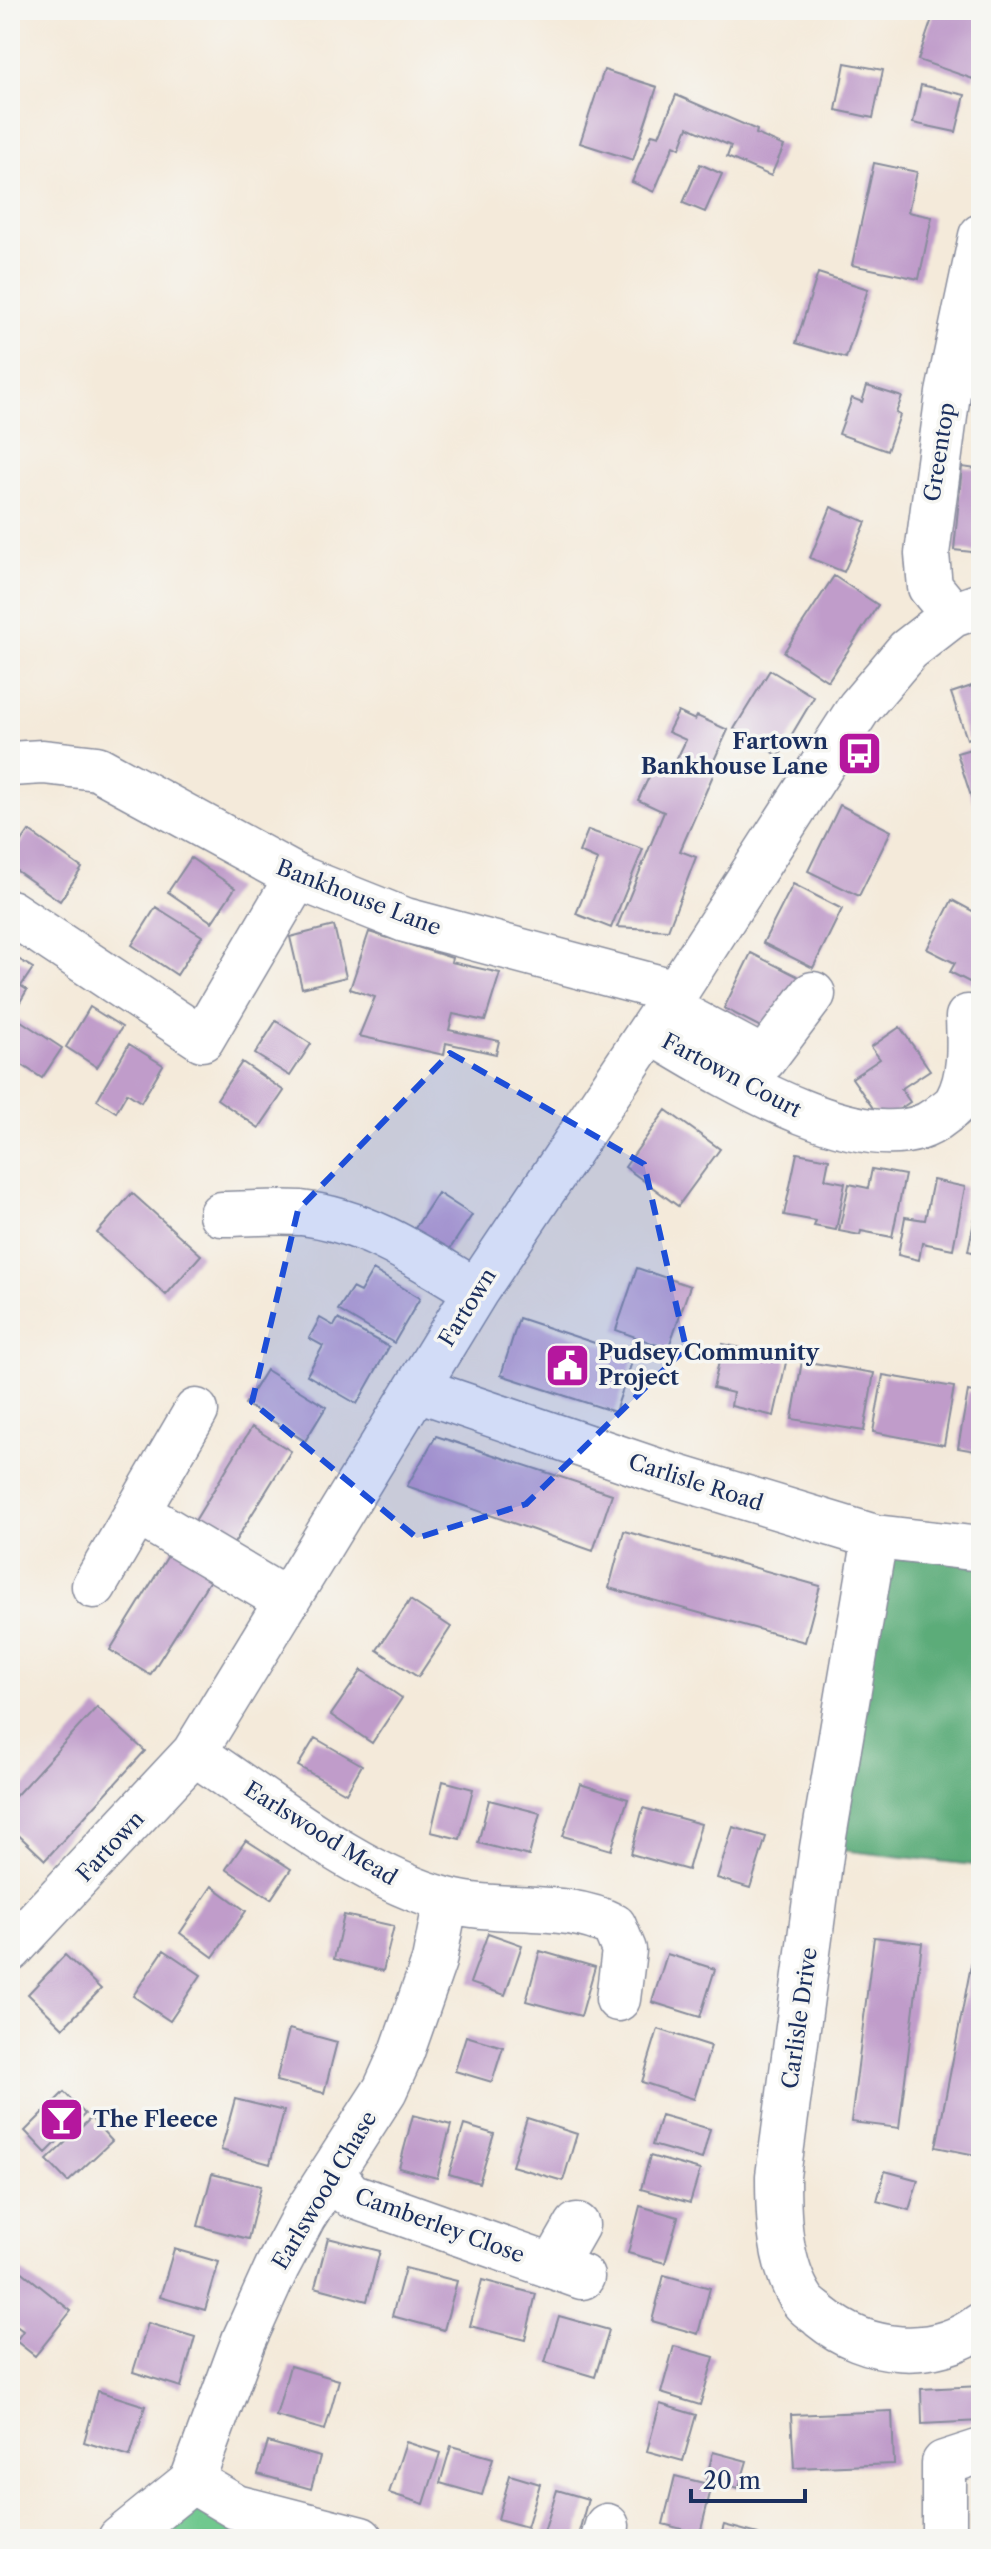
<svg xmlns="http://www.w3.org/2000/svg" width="991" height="2549" font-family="'Libre Caslon Text',serif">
  <rect width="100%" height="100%" fill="#f6f6f2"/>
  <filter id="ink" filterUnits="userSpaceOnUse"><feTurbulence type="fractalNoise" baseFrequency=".0125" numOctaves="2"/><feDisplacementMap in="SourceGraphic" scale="16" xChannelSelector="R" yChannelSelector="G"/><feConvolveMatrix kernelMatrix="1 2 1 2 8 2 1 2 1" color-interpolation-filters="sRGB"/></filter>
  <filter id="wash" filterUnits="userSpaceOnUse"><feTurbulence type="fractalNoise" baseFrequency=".006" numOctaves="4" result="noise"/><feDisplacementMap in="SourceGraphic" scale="32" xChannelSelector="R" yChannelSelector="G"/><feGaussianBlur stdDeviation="1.8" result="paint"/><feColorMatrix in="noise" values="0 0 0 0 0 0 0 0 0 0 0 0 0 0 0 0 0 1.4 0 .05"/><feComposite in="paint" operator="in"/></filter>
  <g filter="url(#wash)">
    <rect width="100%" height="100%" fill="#f4eada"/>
    <path fill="#6fc88e" stroke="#457c76" stroke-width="2" d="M192,2481L361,2539H120Z"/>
    <path fill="#5bac79" stroke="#3b6e6c" stroke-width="2" d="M875,1537L981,1549V1866L822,1848Z"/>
    <g id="blocks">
      <path fill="#c09cca" d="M935,10H981V54L973,79L918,60Z
        M845,63L883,70L873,118L836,110Z
        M604,70L657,87L633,160L580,143Z
        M921,85L965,95L956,132L913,123Z
        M676,95L757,130L756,134L784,146L771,176L727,157L731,146L688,127L680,148L674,145L654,192L632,182L652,134L659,136Z
        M874,163L917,172L908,212L932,217L919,279L852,265Z
        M700,164L722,174L705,212L683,203Z
        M818,273L868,289L846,358L796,343Z
        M867,386L902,397L896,413L900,415L887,451L839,434L852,398L862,402Z
        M962,467L977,469L975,495L981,496V553L954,550Z
        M831,507L866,522L844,572L810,558Z
        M834,576L878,605L828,681L784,652Z
        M770,670L814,697L779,756L734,729Z
        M981,683V734L967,739L951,693Z
        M678,712L695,720L697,716L728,730L709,771L714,773L680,851L696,857L668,930L617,927L664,812L638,800L657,760L673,767L686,740L668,732Z
        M981,746V814L977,815L957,753Z
        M840,805L891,831L859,896L808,871Z
        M588,830L643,849L611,928L576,914L598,860L579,852Z
        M29,831L82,868L60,901L10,866V858Z
        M191,858L235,888L212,922L168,892Z
        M793,884L842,909L813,968L763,943Z
        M952,900L980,915L981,988L950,972L955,963L927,949Z
        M156,907L202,936L177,975L132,945Z
        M334,926L346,977L302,988L290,937Z
        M369,932L452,958L451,962L500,973L485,1021L453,1014L449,1030L499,1041L496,1054L446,1043L444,1055L359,1036L375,997L350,989Z
        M751,953L801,978L772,1033L724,1008Z
        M10,954L33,968L21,986L27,990L14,1012L10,1009Z
        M90,1007L122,1027L97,1067L66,1047Z
        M15,1017L62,1048L42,1078L10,1057V1025Z
        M276,1021L311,1044L290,1076L255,1054Z
        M900,1027L930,1070L901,1089L910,1102L882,1121L852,1078L880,1059L871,1047Z
        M129,1044L163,1065L141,1102L127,1093L116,1112L97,1100Z
        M242,1062L284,1091L259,1128L217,1099Z
        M666,1110L720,1149L678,1206L625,1167Z
        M797,1153L829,1159L825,1179L845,1183L836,1230L814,1226L816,1221L784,1215Z
        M872,1169L905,1175L892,1237L861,1231L860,1235L839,1231L849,1184L868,1188Z
        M933,1180L965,1187L953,1249L922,1243L919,1260L898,1255L905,1217L925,1220Z
        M132,1193L201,1255L166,1295L97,1233Z
        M438,1193L472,1215L442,1261L408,1239Z
        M980,1193H981V1254L968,1251Z
        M637,1268L690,1286L668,1349L616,1330Z
        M373,1270L420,1298L394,1343L338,1310L352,1288L360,1292Z
        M320,1318L334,1326L338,1319L389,1347L357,1404L307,1375L323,1346L309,1338Z
        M519,1318L634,1356L615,1412L501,1375Z
        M723,1344L787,1358L774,1416L731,1406L733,1393L713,1388Z
        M802,1361L874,1373L864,1431L792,1419Z
        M266,1370L326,1407L305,1441L245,1404Z
        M883,1375L954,1387L944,1445L873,1432Z
        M968,1391L981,1394V1452L958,1448Z
        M252,1427L291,1451L228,1553L190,1529Z
        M436,1436L612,1494L593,1551L407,1486Z
        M624,1531L820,1586L805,1642L609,1588Z
        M174,1546L215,1572L150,1675L110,1650Z
        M410,1600L451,1627L418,1677L377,1650Z
        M362,1670L402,1698L372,1743L331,1715Z
        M97,1707L145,1751L45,1860L10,1827V1802Z
        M315,1738L362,1765L346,1793L298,1766Z
        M443,1781L473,1789L460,1839L431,1832Z
        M580,1784L628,1799L611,1850L563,1836Z
        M489,1800L540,1813L529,1856L478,1843Z
        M643,1808L701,1824L688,1870L631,1854Z
        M733,1827L766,1837L750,1888L717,1878Z
        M246,1840L291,1869L271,1899L226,1869Z
        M212,1886L246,1911L213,1957L180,1933Z
        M344,1915L394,1926L383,1971L334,1959Z
        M488,1933L522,1945L505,1995L470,1983Z
        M977,1934L981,1935V2156L936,2147Z
        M874,1937L922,1943L899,2128L851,2122Z
        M164,1950L201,1975L170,2021L133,1996Z
        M540,1951L595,1967L581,2016L526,2001Z
        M667,1954L715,1969L700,2017L652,2002Z
        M65,1955L101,1989L63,2028L28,1994Z
        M289,2029L337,2042L324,2093L276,2081Z
        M658,2029L711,2046L694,2099L642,2082Z
        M466,2036L503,2047L492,2082L455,2071Z
        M64,2092L85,2114L46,2153L25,2131Z
        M235,2099L284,2111L270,2164L221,2150Z
        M413,2115L451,2125L437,2178L399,2168Z
        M661,2115L710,2129L702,2159L652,2145Z
        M91,2118L112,2141L68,2182L47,2160Z
        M527,2118L577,2134L563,2181L512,2166Z
        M464,2125L494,2134L479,2183L449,2174Z
        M650,2156L700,2170L690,2203L641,2189Z
        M885,2171L918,2180L909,2210L877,2201Z
        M212,2174L261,2186L248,2239L198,2226Z
        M640,2206L678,2217L665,2263L628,2253Z
        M328,2238L380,2251L367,2301L315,2287Z
        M174,2249L219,2262L205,2310L160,2297Z
        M10,2262L71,2311L35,2356L16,2341L23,2331L10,2321V2298L18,2289L10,2283Z
        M405,2268L457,2281L444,2330L392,2316Z
        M664,2275L710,2288L698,2334L652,2321Z
        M482,2280L536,2294L525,2340L470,2326Z
        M559,2316L609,2330L595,2377L545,2362Z
        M148,2323L195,2337L181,2387L133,2372Z
        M674,2346L714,2357L700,2405L661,2393Z
        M290,2366L339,2380L325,2430L276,2416Z
        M981,2386V2421L922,2424L921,2389Z
        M98,2391L145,2406L130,2456L84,2442Z
        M660,2404L696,2415L683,2461L647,2451Z
        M892,2411L894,2464L794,2468L791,2415Z
        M268,2442L320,2457L311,2489L258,2474Z
        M406,2442L440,2453L424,2504L389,2493Z
        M451,2446L493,2458L482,2495L440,2483Z
        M713,2452L747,2461L739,2488L706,2480Z
        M510,2475L540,2484L527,2527L498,2519Z
        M675,2476L712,2485L700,2534L663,2524Z
        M557,2490L588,2499L577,2539H542Z
        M724,2525L758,2534L756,2539H720Z"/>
    </g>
  </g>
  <g filter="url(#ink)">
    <use href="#blocks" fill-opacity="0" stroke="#888c9c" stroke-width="2"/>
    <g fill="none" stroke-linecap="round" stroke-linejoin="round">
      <defs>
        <path id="minor" d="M953,615L930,587L927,554L948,393L981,236
          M10,764L43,762L97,768L297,877L405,920L676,992
          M10,912L202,1039L297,877
          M666,1007L764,1059L813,994
          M650,1031C712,1068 873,1171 939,1117C945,1112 954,1107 957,1101C971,1075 969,1044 968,1017
          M221,1214C247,1214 275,1211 301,1213C366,1220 422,1258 476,1291
          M417,1389L664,1473L875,1537L981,1549
          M137,1512L287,1601
          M875,1537L822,1848L778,2176C778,2216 779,2265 803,2301C807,2307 816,2312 821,2317C866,2354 934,2361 981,2325
          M94,1586L196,1411
          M194,1753C268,1802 362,1878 447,1900C501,1915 565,1900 614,1926L624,1950L618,1999
          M10,1950L194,1753L476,1291L676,992L859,708L908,650L953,615L981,605
          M334,2174L350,2195L582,2277
          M553,2267L577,2225
          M192,2481L236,2507L361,2539
          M120,2539L192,2481L244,2340L277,2267L304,2216L385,2090L402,2052L434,1961L446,1900
          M603,2539L607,2526
          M944,2539V2463L981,2451"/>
      </defs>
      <use href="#minor" stroke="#888c9c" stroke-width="47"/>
      <use href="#minor" stroke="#fff" stroke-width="44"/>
    </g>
  </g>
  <path fill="#1d4ed8" fill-opacity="0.2" stroke="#1d4ed8" stroke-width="6" stroke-dasharray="16 10" stroke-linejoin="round" d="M450,1053L644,1164L686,1348L526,1504L417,1538L252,1402L298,1210Z"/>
  <defs>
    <symbol id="bus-square" viewBox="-11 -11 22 22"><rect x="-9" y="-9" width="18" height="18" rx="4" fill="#b5179e" stroke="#f6f6f2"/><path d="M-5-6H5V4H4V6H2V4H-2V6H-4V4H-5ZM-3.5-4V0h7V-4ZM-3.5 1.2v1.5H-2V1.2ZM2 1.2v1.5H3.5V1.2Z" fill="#fff"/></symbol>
    <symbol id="civic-square" viewBox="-11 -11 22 22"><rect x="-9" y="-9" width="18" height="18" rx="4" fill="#b5179e" stroke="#f6f6f2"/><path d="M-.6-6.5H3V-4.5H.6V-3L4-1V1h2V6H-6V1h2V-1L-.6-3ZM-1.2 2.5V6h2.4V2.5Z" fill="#fff"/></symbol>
    <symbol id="bar-square" viewBox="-11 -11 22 22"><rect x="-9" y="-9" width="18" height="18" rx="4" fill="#b5179e" stroke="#f6f6f2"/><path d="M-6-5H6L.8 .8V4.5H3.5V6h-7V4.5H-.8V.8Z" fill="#fff"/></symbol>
  </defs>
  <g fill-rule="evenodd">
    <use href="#bus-square" x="834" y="728" width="51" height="51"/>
    <use href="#civic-square" x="542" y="1340" width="51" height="51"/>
    <use href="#bar-square" x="36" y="2094" width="51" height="51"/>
  </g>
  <g text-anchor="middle" stroke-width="7" stroke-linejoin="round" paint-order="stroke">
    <g font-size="22" fill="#1b2f5e" stroke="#f6f6f2">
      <text transform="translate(939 452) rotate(-81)" y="8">Greentop</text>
      <text transform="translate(359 897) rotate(21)" y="8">Bankhouse Lane</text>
      <text transform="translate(732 1075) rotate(28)" y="8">Fartown Court</text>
      <text transform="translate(467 1307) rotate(-58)" y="8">Fartown</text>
      <text transform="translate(696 1482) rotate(18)" y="8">Carlisle Road</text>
      <text transform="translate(321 1833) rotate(32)" y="8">Earlswood Mead</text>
      <text transform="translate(110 1846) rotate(-47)" y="8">Fartown</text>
      <text transform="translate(799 2018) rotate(-82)" y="8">Carlisle Drive</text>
      <text transform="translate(324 2190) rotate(-59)" y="8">Earlswood Chase</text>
      <text transform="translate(440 2225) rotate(20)" y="8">Camberley Close</text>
    </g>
    <g font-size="22" font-weight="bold" fill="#1b2f5e" stroke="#f6f6f2" text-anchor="start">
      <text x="828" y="749" text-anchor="end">Fartown<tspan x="828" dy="25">Bankhouse Lane</tspan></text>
      <text x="598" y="1360">Pudsey Community<tspan x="598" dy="25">Project</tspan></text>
      <text x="93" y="2127">The Fleece</text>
    </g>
  </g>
  <rect width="991" height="2549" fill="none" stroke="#f6f6f2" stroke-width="40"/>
  <path d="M691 2489v12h114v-12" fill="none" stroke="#1b2f5e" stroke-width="4"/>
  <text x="703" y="2489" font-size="24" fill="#1b2f5e" stroke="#f6f6f2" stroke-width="6" paint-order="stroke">20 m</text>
</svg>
